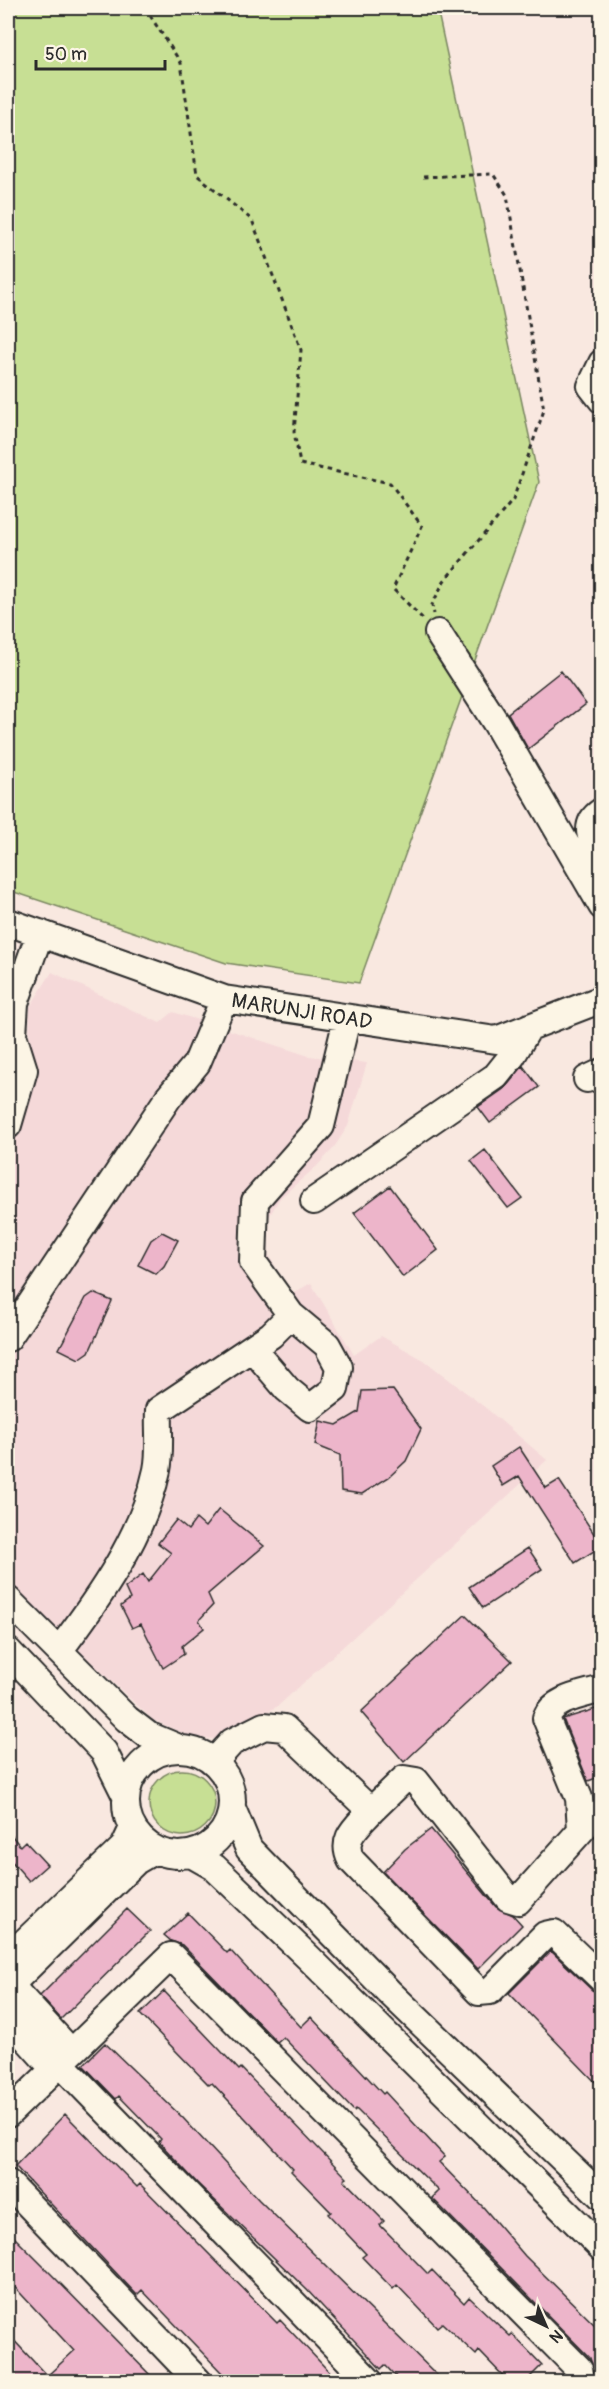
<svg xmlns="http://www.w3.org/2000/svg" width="609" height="2389" font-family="Pangolin,sans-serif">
  <rect width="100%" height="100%" fill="#f9e8e0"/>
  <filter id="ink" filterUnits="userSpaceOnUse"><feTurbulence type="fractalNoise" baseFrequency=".0167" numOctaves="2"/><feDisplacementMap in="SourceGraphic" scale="12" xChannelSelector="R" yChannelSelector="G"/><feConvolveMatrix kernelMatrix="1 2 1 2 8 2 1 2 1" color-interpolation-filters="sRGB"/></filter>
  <g filter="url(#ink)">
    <path fill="#f5d9d9" d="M52,972L160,1023L173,1012L309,1056L367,1063L348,1126L333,1149L317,1166L280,1198L266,1222L265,1248L290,1295L311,1283L354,1355L381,1336L424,1360L487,1409L547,1460L278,1706L220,1739L194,1738L153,1720L8,1584V1158L28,1098L30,1007Z"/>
    <path fill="#c7df94" stroke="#798560" stroke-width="1.5" d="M8,8H437L539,482L359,983L226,963L8,890Z
      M149 1803a33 33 0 1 1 66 0a33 33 0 1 1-66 0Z"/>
    <path fill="#edb5ca" stroke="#2b2b2b" stroke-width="1.5" d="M561,671L586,704L528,749L508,713Z
      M523,1066L539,1087L490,1123L478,1107L505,1088Z
      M485,1150L522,1198L508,1208L471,1161Z
      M390,1186L438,1250L403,1277L354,1213Z
      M162,1232L178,1240L164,1266L156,1274L138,1265L151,1240Z
      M93,1293L112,1301L89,1352L79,1359L59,1349L86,1298Z
      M393,1390L421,1429L406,1461L389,1477L362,1494L341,1491L340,1455L315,1445L320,1421L337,1425L359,1412L362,1391Z
      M519,1447L546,1488L559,1480L602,1546L575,1563L519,1476L503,1486L491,1466Z
      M219,1509L264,1546L208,1594L213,1605L199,1620L204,1628L182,1646L184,1654L163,1668L141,1624L132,1628L121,1606L130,1599L125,1588L143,1574L148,1582L171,1553L158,1543L176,1520L188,1530L196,1519L205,1527Z
      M528,1548L542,1569L483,1608L469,1587Z
      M465,1615L512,1661L404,1762L361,1712Z
      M602,1707V1776L588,1781L563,1719Z
      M431,1829L496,1907L513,1915L522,1925L478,1969L383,1872L405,1849Z
      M8,1831L20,1846L25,1841L47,1865L29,1881L8,1857Z
      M127,1909L150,1931L61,2019L40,1996Z
      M188,1913L227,1953L230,1950L301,2027L311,2017L383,2094L385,2092L445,2157L439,2162L484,2208L525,2256L602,2332V2382H597L590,2358L432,2198L439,2191L356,2109L354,2111L283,2037L277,2042L182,1945L171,1941L164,1935Z
      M551,1951L592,1990L602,1994V2089L509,1993Z
      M164,1991L239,2070L241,2068L347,2178L344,2180L384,2221L380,2225L428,2274L432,2270L464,2303L469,2297L510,2336L512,2334L542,2365L525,2382H509L479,2351L476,2355L442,2323L437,2327L397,2285L393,2289L362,2257L366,2254L328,2214L331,2212L291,2171L293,2169L212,2083L209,2085L140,2014Z
      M105,2043L183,2118L259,2200L444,2382H401L385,2365L381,2369L307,2290L197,2183L159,2142L161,2139L119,2096L116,2099L83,2065Z
      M65,2114L137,2187L140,2184L277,2323L280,2320L339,2382H226L220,2375L222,2373L142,2290L137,2295L15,2166Z
      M8,2231L55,2278L157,2382H18L8,2371V2334L47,2376L74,2351L8,2280Z"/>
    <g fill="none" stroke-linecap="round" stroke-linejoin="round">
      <defs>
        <path id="minor" d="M602,363L591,386L602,400
          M438,633L496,723L602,906
          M602,811C581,825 592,842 602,860
          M8,922L224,999L496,1040L602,999
          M587,1079L602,1072
          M8,1125L24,1070L13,1035L15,1003L40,933
          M314,1201L496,1076L512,1056L529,1027
          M8,1338L168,1098L197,1063L224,999
          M252,1348L287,1389L310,1408L335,1389L339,1367L327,1345L291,1315
          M8,1600L127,1719L148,1735L179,1748
          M8,1651L104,1752L126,1796
          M59,1651C99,1598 143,1536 157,1470C161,1451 158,1429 159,1410L271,1335L291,1315L253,1262L255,1201L321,1126L347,1019
          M126 1802a53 53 0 1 1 106 0a53 53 0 1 1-106 0Z
          M214,1762L232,1742L264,1726L284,1728L371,1811L404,1779L416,1781L508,1898L518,1901L592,1818L602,1813
          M232,1808L249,1849L389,1992L602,2197
          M371,1811C357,1827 340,1838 351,1860L479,1992L490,1991L545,1935L554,1933L602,1979
          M581,1830L579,1798L546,1718C554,1698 583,1695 602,1689
          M191,1854L214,1867L309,1958L602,2248
          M8,1958L124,1847L133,1828
          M8,1981L12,1983L18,1994L71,2052
          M12,1983L136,1861L155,1850
          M8,2018L54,2069
          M60,2063L370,2382
          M8,2114L171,1956L579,2369L582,2382
          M8,2183L199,2382"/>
      </defs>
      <use href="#minor" stroke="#2b2b2b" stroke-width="30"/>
      <path stroke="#2b2b2b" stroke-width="3" stroke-dasharray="4.5 4.5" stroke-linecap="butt" d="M145,8L181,63L197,175L252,220L301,350L294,432L300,464L390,483L422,526L393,589L423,619
        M423,177L493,174L507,195L544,410L513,500L444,581L432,605L434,614"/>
      <use href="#minor" stroke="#fcf5e5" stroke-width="26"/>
    </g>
  </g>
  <g text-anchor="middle" stroke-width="6" stroke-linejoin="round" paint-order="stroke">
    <g font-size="21" fill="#2b2b2b" stroke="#fcf5e5">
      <text transform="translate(302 1011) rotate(9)" y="7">MARUNJI ROAD</text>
    </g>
  </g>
  <rect width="609" height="2389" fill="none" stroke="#fcf5e5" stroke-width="30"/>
  <rect x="15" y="15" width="579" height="2359" fill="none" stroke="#2b2b2b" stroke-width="2" filter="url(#ink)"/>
  <g transform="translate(546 2326) rotate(136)" stroke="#fcf5e5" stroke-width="4.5" paint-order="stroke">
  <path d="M0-4.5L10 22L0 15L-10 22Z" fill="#2b2b2b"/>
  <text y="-9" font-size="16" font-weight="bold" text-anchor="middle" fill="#2b2b2b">N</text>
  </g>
  <path d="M36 60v9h129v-9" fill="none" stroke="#2b2b2b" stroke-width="3"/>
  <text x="45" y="60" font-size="18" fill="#2b2b2b" stroke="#fcf5e5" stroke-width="4.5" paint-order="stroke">50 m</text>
</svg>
